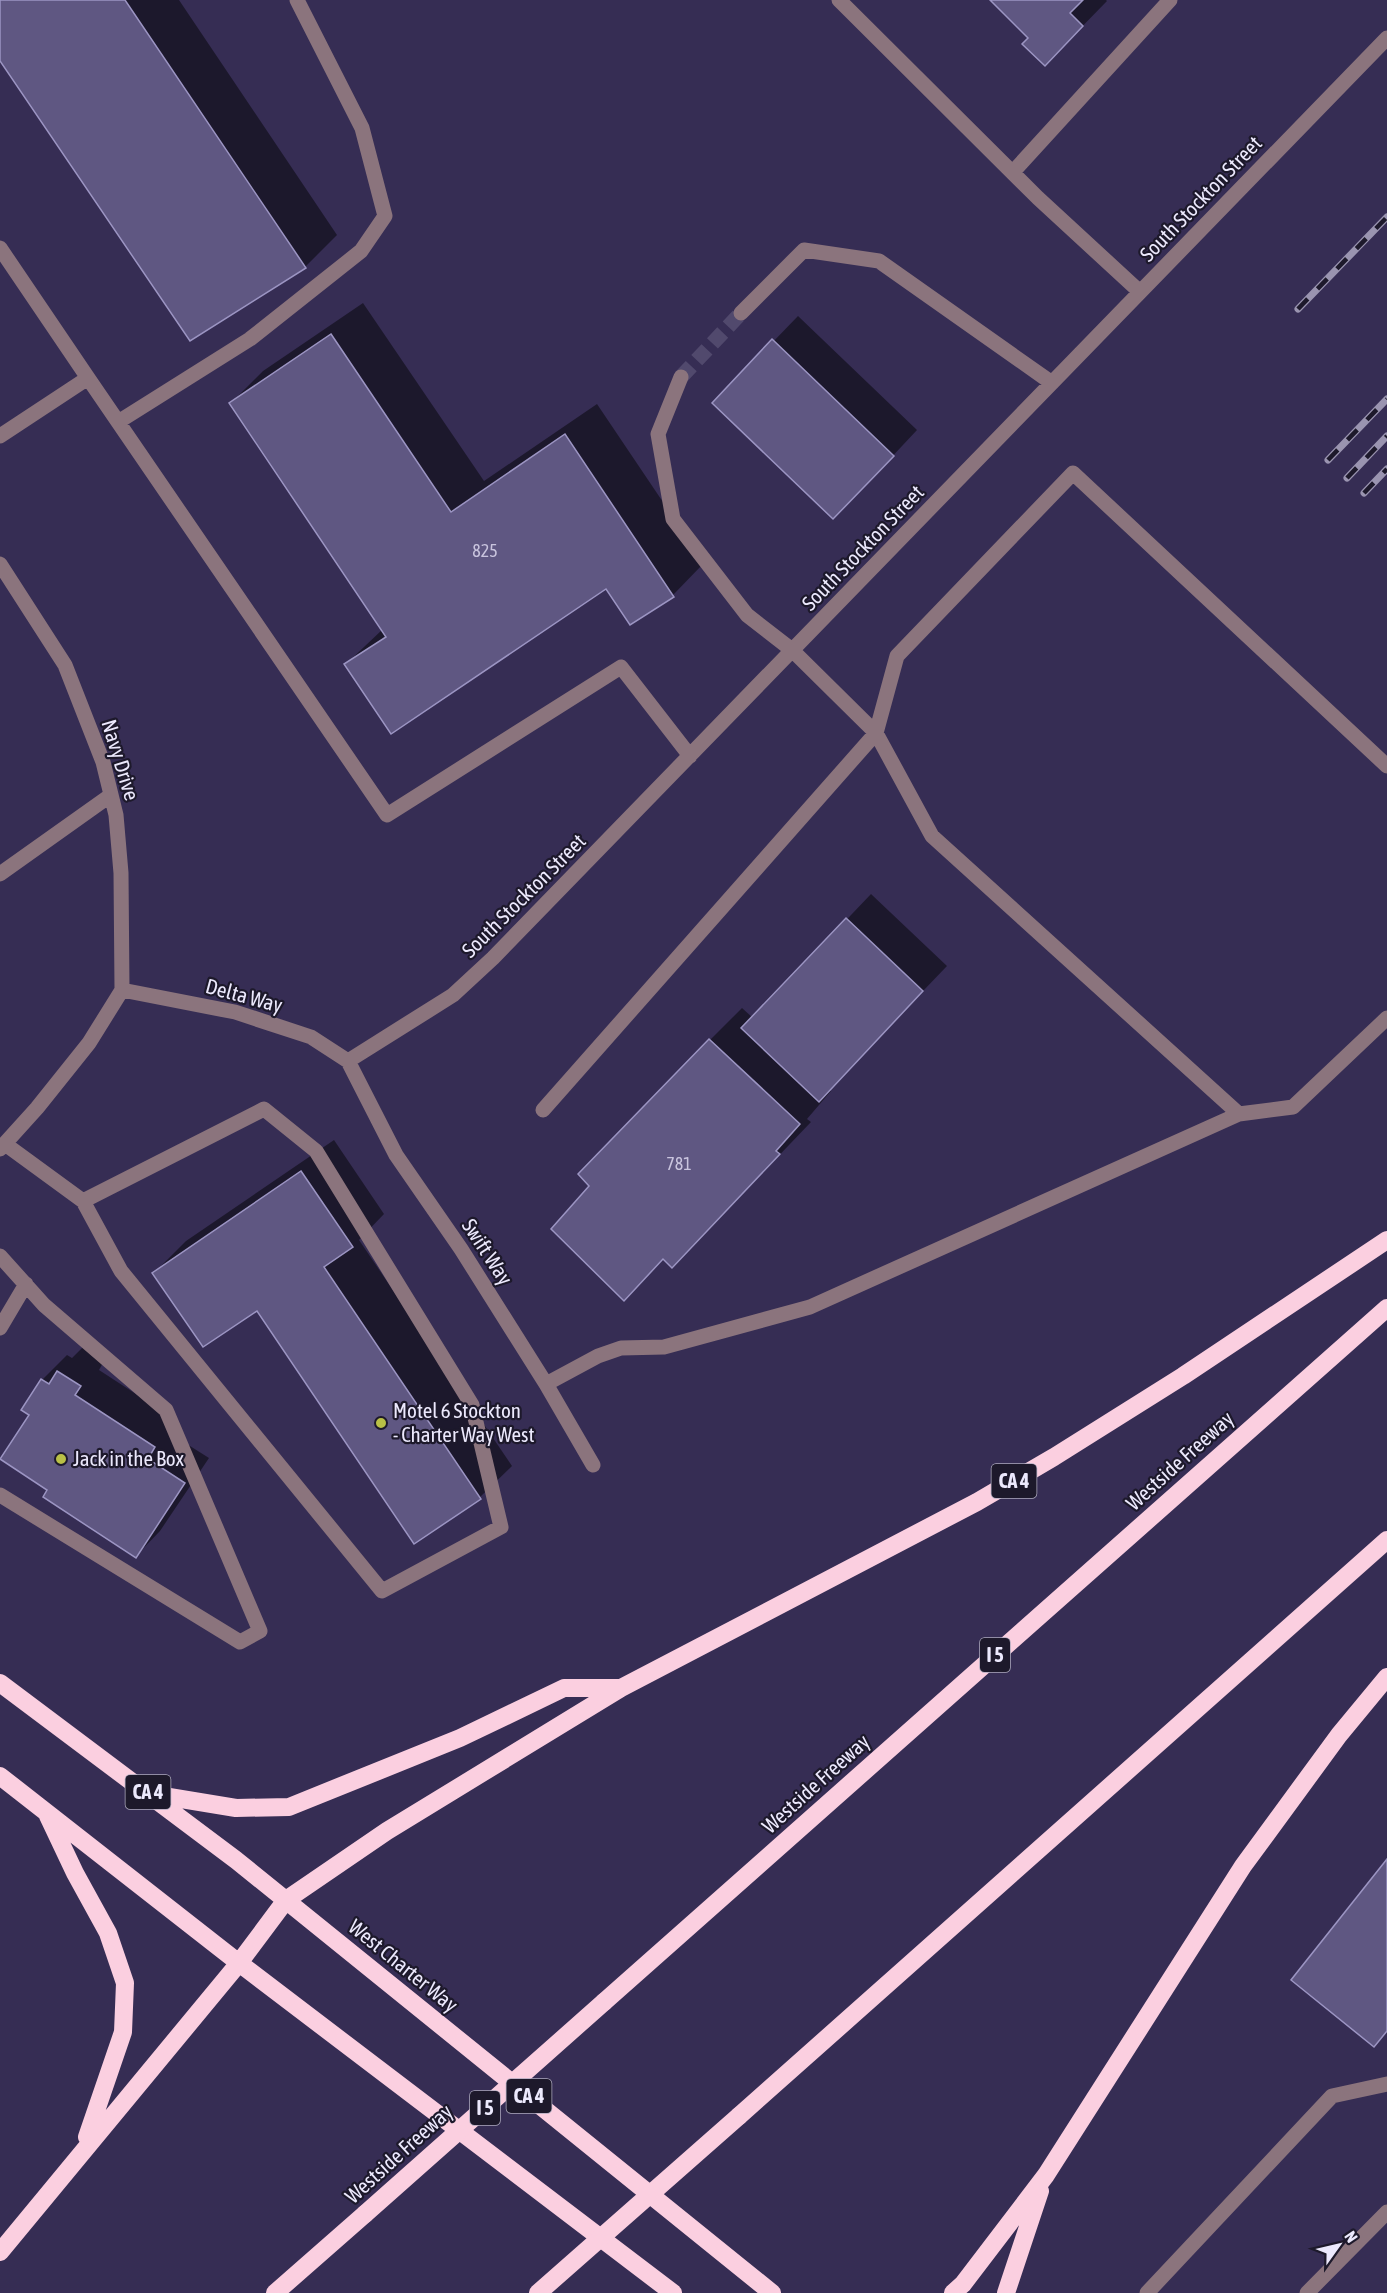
<svg xmlns="http://www.w3.org/2000/svg" width="1387" height="2293" font-family="'Asap Condensed',sans-serif">
  <rect width="100%" height="100%" fill="#362d54"/>
  <path fill="#0007" d="M0,0H179L337,235L305,267L191,339L0,58Z
    M992,0H1106L1107,1L1070,39L1030,38Z
    M363,303L484,481L597,404L704,563L673,595L606,587L346,664L383,629L231,403L263,371Z
    M798,316L917,430L858,493L714,403Z
    M871,894L947,966L829,1089L831,1091L807,1119L811,1122L704,1234L664,1258L624,1299L591,1186L710,1040L742,1008L753,1018Z
    M334,1140L384,1214L359,1240L512,1466L480,1497L257,1309L154,1273L186,1241Z
    M83,1347L104,1361L99,1370L179,1422L171,1434L209,1458L160,1531L136,1556L49,1490L31,1415L42,1380L67,1355L72,1358Z"/>
  <path fill="#5f5782" stroke="#9c95c3" stroke-width="1.5" d="M0,0H125L306,268L190,341L0,61Z
    M990,0H1083L1070,13L1083,26L1045,66L1022,44L1028,38Z
    M331,334L451,512L565,434L674,597L630,625L606,589L391,734L344,664L386,637L229,403Z
    M772,339L894,456L833,519L712,403Z
    M846,918L923,991L819,1102L741,1028Z
    M709,1039L800,1124L776,1151L780,1154L672,1268L663,1259L624,1301L551,1229L589,1186L578,1174Z
    M301,1171L353,1247L324,1267L481,1499L414,1544L257,1311L203,1347L152,1273Z
    M57,1371L81,1386L75,1395L155,1447L148,1459L185,1483L136,1558L43,1497L47,1490L0,1459L29,1415L21,1410L41,1379L49,1384Z
    M1387,1859V2031L1374,2047L1291,1980Z"/>
  <g fill="none" stroke-linecap="round" stroke-linejoin="round">
    <path stroke="#51496d" stroke-width="15" stroke-dasharray="15 8" stroke-linecap="butt" d="M681,377L741,313"/>
    <path stroke="#8b747d" stroke-width="15" d="M839,0L1038,198L1140,292
      M1013,172L1170,0
      M0,248L88,378
      M741,313L804,250L879,261L1052,383
      M118,422L250,339L361,251L385,216L362,128L297,0
      M0,436L88,378L387,815L621,667L690,756
      M0,564L65,665L103,762L116,815L121,873L122,990
      M0,874L111,795
      M122,990L235,1012L311,1037L348,1061L396,1155L461,1249L546,1384L593,1465
      M348,1061L453,995L493,958L1387,38
      M543,1110L876,733L897,656L1073,473L1387,766
      M1239,1114L1293,1107L1387,1018
      M5,1144L83,1201L121,1271L382,1591L501,1527L472,1405L316,1151L264,1109L83,1201
      M0,1149L37,1108L89,1043L122,990
      M0,1256L44,1305L166,1410L260,1631L240,1642L0,1495
      M0,1328L26,1284
      M546,1384L598,1356L621,1348L664,1347L810,1307L1239,1114L932,836L876,733L792,650L747,615L673,519L658,434L681,377
      M1147,2293L1332,2096L1387,2084
      M1307,2293L1387,2212"/>
    <path stroke="#fbcfe0" stroke-width="18" d="M0,1683L236,1860L772,2293
      M0,1776L239,1963L673,2293
      M151,1794L236,1808L289,1807L460,1738L564,1688H621
      M48,1816L75,1873L108,1933L125,1983L123,2032L87,2137
      M604,2002L1387,1308
      M739,2116L1387,1540
      M0,2252L239,1963L286,1900L387,1831L621,1688L977,1502L1054,1457L1183,1376L1387,1240
      M275,2293L365,2214
      M953,2293L963,2284L1046,2175L1243,1866L1339,1735L1387,1677
      M1006,2293L1040,2191"/>
    <defs>
      <path id="rail" d="M1298,309L1387,217
        M1328,460L1387,399
        M1347,478L1387,436
        M1364,493L1387,469"/>
    </defs>
    <use href="#rail" stroke="#9a94b0" stroke-width="7"/>
    <use href="#rail" stroke="#1d192b" stroke-width="4.5" stroke-dasharray="14" stroke-linecap="butt"/>
    <path stroke="#fbcfe0" stroke-width="18" d="M365,2214L604,2002
      M538,2293L739,2116"/>
  </g>
  <g fill="#b9c046" stroke="#1d192b" stroke-width="2">
    <circle cx="381" cy="1423" r="6"/>
    <circle cx="61" cy="1459" r="6"/>
  </g>
  <g text-anchor="middle" stroke-width="4.5" stroke-linejoin="round" paint-order="stroke">
    <g font-size="18" fill="#c9c4de">
      <text x="485" y="557">825</text>
      <text x="679" y="1170">781</text>
    </g>
    <g fill="#1d192b" stroke="#aeabbe" stroke-width="1.5">
      <rect x="991.5" y="1464" width="45" height="34" rx="4.5"/>
      <rect x="980" y="1638" width="30" height="34" rx="4.5"/>
      <rect x="125.5" y="1775" width="45" height="34" rx="4.5"/>
      <rect x="506.5" y="2079" width="45" height="34" rx="4.5"/>
      <rect x="470" y="2091" width="30" height="34" rx="4.5"/>
    </g>
    <g font-size="20" font-weight="bold" fill="#ece9fd">
      <text x="1014" y="1488">CA 4</text>
      <text x="995" y="1662">I 5</text>
      <text x="148" y="1799">CA 4</text>
      <text x="529" y="2103">CA 4</text>
      <text x="485" y="2115">I 5</text>
    </g>
    <g font-size="21" fill="#ece9fd" stroke="#1d192b">
      <text transform="translate(1201 199) rotate(-46)" y="7">South Stockton Street</text>
      <text transform="translate(863 548) rotate(-46)" y="7">South Stockton Street</text>
      <text transform="translate(120 760) rotate(73)" y="7">Navy Drive</text>
      <text transform="translate(524 896) rotate(-45)" y="7">South Stockton Street</text>
      <text transform="translate(244 996) rotate(15)" y="7">Delta Way</text>
      <text transform="translate(487 1252) rotate(57)" y="7">Swift Way</text>
      <text transform="translate(1180 1461) rotate(-42)" y="7">Westside Freeway</text>
      <text transform="translate(816 1784) rotate(-42)" y="7">Westside Freeway</text>
      <text transform="translate(403 1966) rotate(39)" y="7">West Charter Way</text>
      <text transform="translate(399 2154) rotate(-42)" y="7">Westside Freeway</text>
    </g>
    <g font-size="21" fill="#ece9fd" stroke="#1d192b" text-anchor="start">
      <text x="393" y="1418">Motel 6 Stockton<tspan x="393" dy="24">- Charter Way West</tspan></text>
      <text x="73" y="1466">Jack in the Box</text>
    </g>
  </g>
  <g transform="translate(1339 2245) rotate(56)" stroke="#1d192b" stroke-width="4.5" paint-order="stroke">
  <path d="M0-4.5L10 22L0 15L-10 22Z" fill="#ece9fd"/>
  <text y="-9" font-size="16" font-weight="bold" text-anchor="middle" fill="#ece9fd">N</text>
  </g>
</svg>
